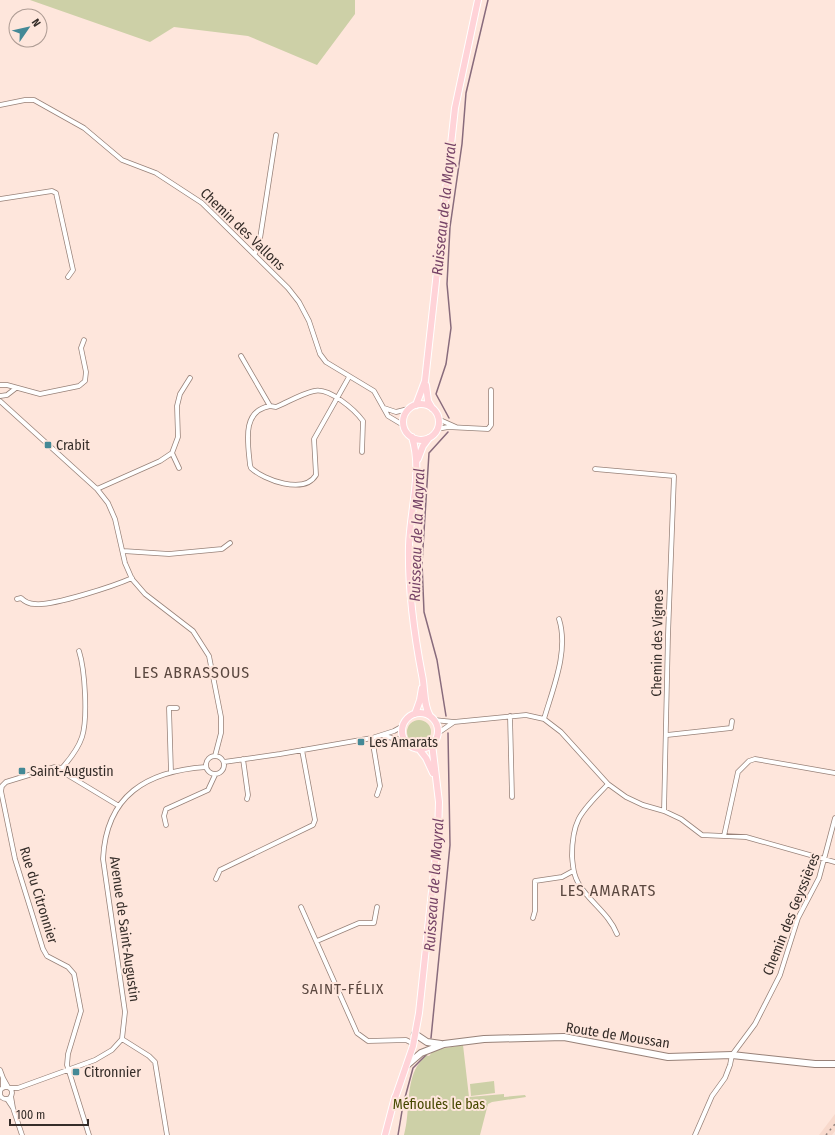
<svg xmlns="http://www.w3.org/2000/svg" width="835" height="1135" font-family="'Fira Sans Condensed',sans-serif">
  <rect width="100%" height="100%" fill="#fee6dc"/>
  <path fill="#f8d9cc" d="M835,1114V1131L832,1135H819Z"/>
  <path fill="#cdd0a7" d="M30,0H355V14L317,65L248,36L174,27L150,42Z
    M407 732a12 12 0 1 1 24 0a12 12 0 1 1-24 0Z
    M463,1045L469,1097L504,1094V1097L525,1095L526,1097L492,1102L488,1104L480,1135H404C410,1114 406,1090 415,1070C417,1065 422,1060 426,1055L429,1056L434,1050Z
    M494,1081L495,1093L471,1096L470,1084Z"/>
  <g fill="none" stroke-linecap="round" stroke-linejoin="round">
    <path stroke="#886b7c" stroke-width="1.5" d="M449,418L436,394L446,364L451,328L447,284L450,227L462,144L466,93L488,0
      M446,716L437,660L424,612L422,563L429,453L448,432
      M431,1038L450,845L448,733
      M398,1135L403,1105L413,1068L426,1055"/>
    <defs>
      <path id="street" d="M0,105L25,100H34L84,128L122,160L156,173L202,203L288,288L299,302L309,321L320,354L326,362L374,391L388,416L403,425
        M0,199L52,191L56,193L73,270L68,277
        M255,253L259,245L276,135
        M241,356L270,406L276,407C288,402 301,394 314,391C329,387 355,410 363,421L362,452
        M0,385H7L40,394L79,386L85,381L86,372L81,348L84,340
        M0,396L7,395L16,388
        M0,401L97,489L108,503L115,519L125,563L132,579L145,594L193,631L209,656L221,717V733L215,756
        M270,406C241,411 248,443 250,465L251,468C264,480 304,495 316,475L314,439L349,377
        M384,408L396,412L408,409
        M438,419L456,427
        M437,429L448,427L488,429L491,425V390
        M172,453L179,468
        M595,469L674,476L668,635L664,811
        M97,489L160,461L172,453L178,437L177,406L180,394L190,378
        M123,551L169,554L222,549L230,543
        M17,599L21,598C25,602 29,604 35,604C53,606 114,586 132,578
        M510,716L512,797
        M544,719C553,688 569,651 559,619
        M434,720L454,722L438,733
        M454,722L526,715L544,719L561,732L608,784L626,797L643,805L664,811L681,819L702,835L746,837L835,862
        M667,735L731,728L732,721
        M384,736L405,741
        M372,738L380,786L377,795
        M206 765a9 9 0 1 1 18 0a9 9 0 1 1-18 0Z
        M243,759L248,795L247,799
        M224,762L280,754L372,738L394,731L403,726
        M62,768C70,759 78,749 82,737C88,718 85,670 79,651
        M171,772L169,708H177
        M608,784C583,811 572,817 572,856C573,869 574,879 583,890C594,905 610,916 617,934
        M2,786L1,791L15,859L43,949L47,956L68,967L74,974L81,1011L68,1054L67,1065L89,1135
        M2,786L6,782L55,767L62,768L66,774L119,806
        M166,825L164,816L166,809L208,790L215,775
        M724,836L738,772L749,761L755,759L835,773
        M216,879L220,870L313,825L315,820L302,750
        M301,907L357,1033L368,1041L406,1040L410,1042
        M533,918L535,911V881L562,877L573,871
        M317,941L359,923H374L377,907
        M122,1039L149,1056L155,1062L167,1135
        M0,1070L3,1078
        M0 1093a6 6 0 1 1 12 0a6 6 0 1 1-12 0Z
        M3,1088V1078L8,1087
        M10,1088H18L95,1060L112,1050L122,1039L125,1012L103,859C106,795 147,771 206,767
        M7,1099L13,1108L11,1096
        M13,1108L22,1135
        M695,1135L712,1096L725,1078L730,1065L732,1055L755,1024L780,975L798,918L819,878L835,818"/>
      <path id="secondary" d="M415,1034L427,1042L441,1044
        M407,1065L421,1053L444,1044L484,1039L564,1037L668,1057L732,1055L815,1064H835"/>
      <path id="primary" d="M426,385L428,401L432,408
        M403 422a18 18 0 1 1 36 0a18 18 0 1 1-36 0Z
        M416,405L425,381L455,108L478,0
        M412,437C423,472 410,510 409,546C408,589 414,633 422,675C425,688 423,705 430,716
        M418,459L423,446L429,438
        M402 731a18 18 0 1 1 36 0a18 18 0 1 1-36 0Z
        M415,714L420,700L422,688
        M419,749L426,758L433,773
        M394,1101L413,1046L419,1013L438,835L439,802L432,744
        M385,1135L395,1097"/>
    </defs>
    <use href="#street" stroke="#988279" stroke-width="5.5"/>
    <use href="#secondary" stroke="#988279" stroke-width="8"/>
    <use href="#primary" stroke="#fff" stroke-width="8"/>
    <use href="#street" stroke="#fff" stroke-width="4"/>
    <use href="#secondary" stroke="#fff" stroke-width="6"/>
    <use href="#primary" stroke="#ffd3d8" stroke-width="6"/>
    <path stroke="#90817a" stroke-width="1.5" stroke-dasharray="2 4" stroke-linecap="butt" d="M826,1135L835,1124"/>
  </g>
  <g fill="#448996" stroke="#fee6dc" stroke-width="1.5">
    <rect x="44" y="441" width="8" height="8" rx="2"/>
    <rect x="357" y="738" width="8" height="8" rx="2"/>
    <rect x="18" y="767" width="8" height="8" rx="2"/>
    <rect x="72" y="1068" width="8" height="8" rx="2"/>
  </g>
  <g text-anchor="middle" stroke-width="4" stroke-linejoin="round" paint-order="stroke">
    <g font-size="14" fill="#352d29" stroke="#fee6dc">
      <text transform="translate(243 229) rotate(44)" y="5">Chemin des Vallons</text>
      <text transform="translate(657 643) rotate(-89)" y="5">Chemin des Vignes</text>
      <text transform="translate(39 895) rotate(73)" y="5">Rue du Citronnier</text>
      <text transform="translate(791 914) rotate(-68)" y="5">Chemin des Geyssières</text>
      <text transform="translate(125 929) rotate(82)" y="5">Avenue de Saint-Augustin</text>
      <text transform="translate(618 1035) rotate(9)" y="5">Route de Moussan</text>
    </g>
    <g font-size="14" fill="#352d29" stroke="#fee6dc" text-anchor="start">
      <text x="56" y="450">Crabit</text>
      <text x="369" y="747">Les Amarats</text>
      <text x="30" y="776">Saint-Augustin</text>
      <text x="84" y="1077">Citronnier</text>
    </g>
    <g font-size="14" fill="#464800" stroke="#fee6dc">
      <text x="439" y="1109">Méfioulès le bas</text>
    </g>
    <g font-size="15" font-style="italic" fill="#754266" stroke="#fee6dc">
      <text transform="translate(444 209) rotate(-84)" y="5">Ruisseau de la Mayral</text>
      <text transform="translate(417 535) rotate(-88)" y="5">Ruisseau de la Mayral</text>
      <text transform="translate(434 885) rotate(-86)" y="5">Ruisseau de la Mayral</text>
    </g>
    <g font-size="15" letter-spacing="1" fill="#5b4840" stroke="#fee6dc">
      <text x="343" y="994">SAINT-FÉLIX</text>
    </g>
    <g font-size="16" letter-spacing="1" fill="#5b4840" stroke="#fee6dc">
      <text x="192" y="678">LES ABRASSOUS</text>
      <text x="608" y="896">LES AMARATS</text>
    </g>
  </g>
  <g transform="translate(28 28) rotate(56)"><circle r="19" fill="#fee6dc" stroke="#ae9c94"/>
  <path d="M0-3L7 15L0 10L-7 15Z" fill="#448996"/>
  <text y="-6" font-size="11" font-weight="bold" text-anchor="middle" fill="#352d29">N</text>
  </g>
  <path d="M10 1119v6h78v-6" fill="none" stroke="#352d29" stroke-width="2"/>
  <text x="16" y="1119" font-size="12" fill="#352d29" stroke="#fee6dc" stroke-width="3" paint-order="stroke">100 m</text>
</svg>
